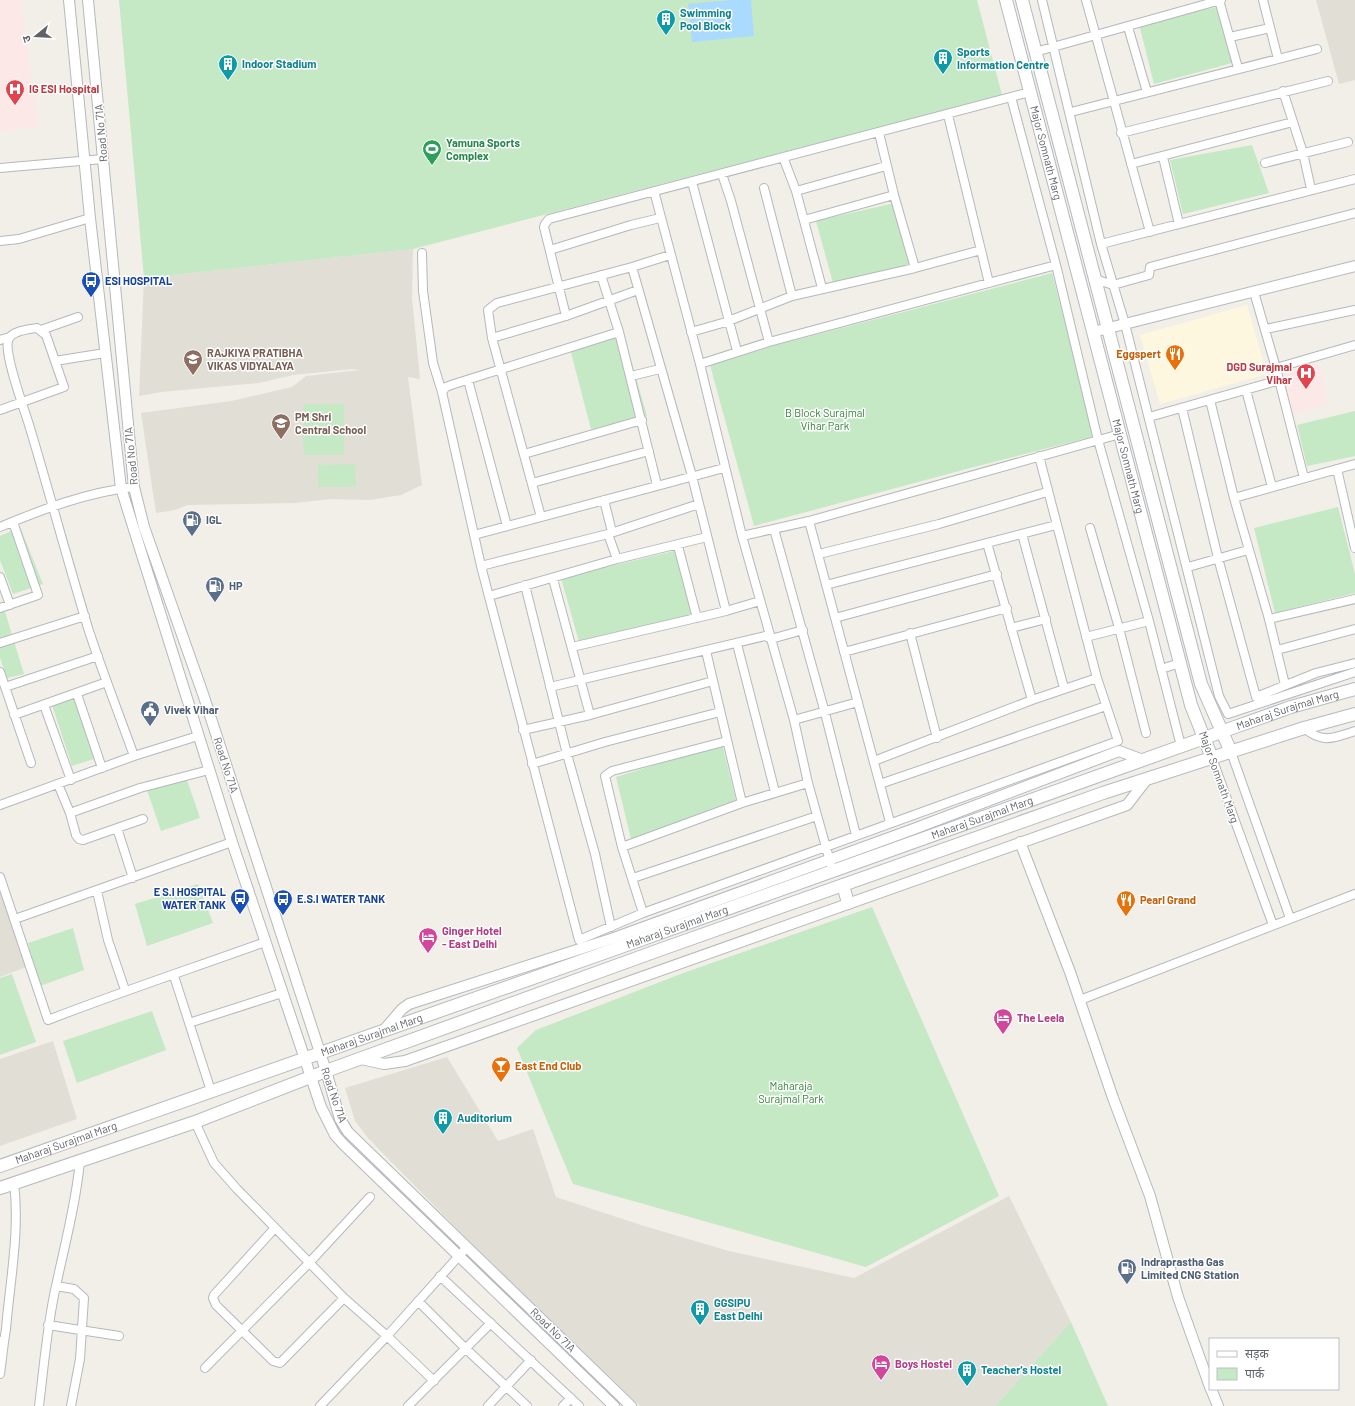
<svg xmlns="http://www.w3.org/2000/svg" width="1355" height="1406" font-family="Barlow,'Noto Sans Devanagari',sans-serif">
  <rect width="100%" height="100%" fill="#f1efe8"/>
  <path fill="#fef7e0" d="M1247,305L1267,374L1160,404L1140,335Z"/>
  <path fill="#e1ded6" d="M1316,0H1355V80L1339,84Z
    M413,249L412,298L420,379L408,377L422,485L401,495L370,500L331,499L295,503L188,505L175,510L156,513L141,413L231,401L292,387L306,376L360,370L353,369L293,375L259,383L161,392L139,396L144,278Z
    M0,890L29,966L0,977Z
    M53,1041L77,1119L0,1146V1059Z
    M447,1057L498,1141L533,1129L556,1197L644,1226L729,1251L854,1278L1009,1196L1071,1322L995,1406H640L460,1232L368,1138L355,1121L345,1088Z"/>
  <path fill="#fce8e6" d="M0,0H20L38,126L0,131Z
    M1320,365L1327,405L1294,413L1283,374Z"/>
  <path fill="#c5e8c5" d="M119,0H977L1002,95L413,249L144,278Z
    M1222,6L1236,62L1154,84L1139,24Z
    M1252,145L1269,193L1183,214L1170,160Z
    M899,202L917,263L833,283L816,221Z
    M1052,273L1095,436L974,467L754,526L710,365L773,346Z
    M623,332L647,416L591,429L569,345Z
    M304,404H344V426H304Z
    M1355,411V456L1307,466L1297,425Z
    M303,433H344V455H304Z
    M355,464L356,487H318V465Z
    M1338,507L1355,574V593L1275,613L1254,528Z
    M20,527L43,584L13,594L0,560V536Z
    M678,550L692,615L579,642L561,578Z
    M2,602L24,674L7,678L0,658V603Z
    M80,696L100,757L72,766L52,705Z
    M722,744L736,800L631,839L616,777Z
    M186,777L200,818L161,831L147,790Z
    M198,884L213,923L147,946L135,904Z
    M872,907L999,1196L866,1267L573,1184L517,1048L536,1030L686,972Z
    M73,928L84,970L40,986L28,943Z
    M12,974L36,1042L0,1055V978Z
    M152,1011L166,1050L77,1083L63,1041Z
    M1071,1322L1108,1406H995Z"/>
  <path fill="#aadaff" d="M733,0H751L754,36L692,42L688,4Z"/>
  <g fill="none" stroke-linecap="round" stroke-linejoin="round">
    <defs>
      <path id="minor" d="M1042,0L1101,244L1125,324L1219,696L1228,714L1355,672
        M1086,0L1150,232
        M1219,0L1238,68
        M1263,0L1278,59
        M1128,27L1147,92
        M1230,37L1270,28
        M1035,52L1221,0
        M1283,91L1303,153L1311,189
        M1011,97L1056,265L1098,440L1149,621L1181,746
        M1071,112L1317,49
        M948,115L989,283
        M879,133L894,195L915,268
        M1121,133L1328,81
        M783,157L796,191L822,288
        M1163,157L1179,224
        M1265,163L1348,142
        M1131,164L1293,122
        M0,168L103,159
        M722,174L731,201L769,342
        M692,182L737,351
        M764,188L792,296
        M654,191L700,364L742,536L794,720L808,783L831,865
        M796,191L886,166
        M804,220L894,195
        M0,241L19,239L90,218
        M1101,244L1355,179
        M550,250L631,225L660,218
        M422,253L423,291L433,363L442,392L481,566L579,940L643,913L1118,741L1097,678L1039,456
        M632,267L692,476L726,611
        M601,275L619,332L657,485
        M1095,279L1113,285L1149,275L1150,267L1355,213
        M1254,292L1276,368L1304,478
        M566,316L544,227L545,224L549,219L1030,92
        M1266,329L1355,310
        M41,330L78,317
        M691,332L726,322L792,296L915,268L981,250
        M492,338L566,316L638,290
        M0,340L10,337
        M55,361L105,353
        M700,364L769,342L1056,265
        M1276,368L1355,345
        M631,376L660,369
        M468,380L507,526
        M1246,390L1272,487
        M442,392L446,387L454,384L619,332
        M1210,400L1234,498L1269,619L1285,685
        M1182,408L1218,558L1256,697L1316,673L1355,663
        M0,410L64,387L46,335L37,328C29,329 10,331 8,341C4,355 25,411 30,428C50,495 68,562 88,628C102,671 119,714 134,756
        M1149,417L1280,380
        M524,454L642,420
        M1337,469L1355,548
        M532,483L649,451
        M1234,498L1355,464
        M604,500L612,532
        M541,517L492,338L488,310L497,303L632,267L670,255
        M809,521L890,822
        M0,527C43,509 88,492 134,487
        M1090,528L1119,628L1146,733
        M774,529L825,713L856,835
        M608,534L617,559
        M1022,534L1064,688
        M474,535L724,468
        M742,536L809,521L1120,434
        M987,543L1032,700
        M678,546L697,618
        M819,554L939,524L1047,492
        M481,566L608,534L699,504
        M1188,567L1248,550
        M0,577L10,605
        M553,579L590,715
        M525,585L567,754L595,854L611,927
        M826,585L1056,525
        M489,596L617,559L707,537
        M0,608L38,595L13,522
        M835,618L997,574
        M1269,619L1355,599
        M1011,628L1046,619
        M910,633L937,738
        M1086,637L1149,621
        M0,643L85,616
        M737,644L775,792
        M572,647L726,611L760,601
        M1277,650L1355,629
        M706,651L742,803
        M844,652L1007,608
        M1161,669L1180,663
        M0,672L31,763
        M5,687L98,656
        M550,687L765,636L771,639L803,630
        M77,694L102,768
        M44,705L71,780
        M14,715L107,682
        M794,720L858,702
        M1304,728C1323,744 1333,738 1355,731
        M523,730L590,715L713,681
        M1231,752L1290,918
        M1212,758L1273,925
        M874,761L1032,700L1097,678
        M532,764L605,742L720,712
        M58,784L70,813L76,835L79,839L83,840L143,819
        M880,784L1106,706
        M0,805L134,756L198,736
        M70,813L140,788L209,770
        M117,828L133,878
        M622,847L742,803L808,783
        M0,877L48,1020C120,992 193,968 265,942
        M633,878L817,816
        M97,891L108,940L125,990
        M643,913L622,847L605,776L612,771L727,741
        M15,919L232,842
        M174,976L211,1091
        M1080,1000L1355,894
        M189,1023L282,993
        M195,1122L214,1163L237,1189L344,1298L387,1336L434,1381
        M274,1229L214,1295L213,1298L216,1305L273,1361L280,1363L284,1359L344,1298
        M440,1276L579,1406
        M56,1286L74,1289L84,1298L80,1359L71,1406
        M418,1301L465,1348L527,1406
        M48,1325L119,1336
        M0,1341L4,1342L6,1329C10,1281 20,1231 14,1183
        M205,1368L309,1263L370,1197
        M0,1374L4,1342
        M39,1406C44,1366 47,1325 56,1286C65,1244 76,1203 80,1161
        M320,1406L387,1336L467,1247
        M408,1406L491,1323
        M488,1406L531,1360
        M563,1406L571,1398"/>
      <path id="tertiary" d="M69,0L90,218L121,488L232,842L321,1107L335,1135L344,1145L614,1406
        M88,0L134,487L144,527L203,694L326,1071L340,1119L348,1132L631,1406
        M1093,332L1355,266
        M1020,842L1070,972L1113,1098L1150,1196L1178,1297L1210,1387
        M384,1030L402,1009L409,1004L614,938L911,830L1119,751L1143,760
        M361,1059L384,1064L405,1061L1127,805L1147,779
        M1211,1389L1218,1406"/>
      <g id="secondary">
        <path id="s1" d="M1006,0L1191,705L1212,758"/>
        <path d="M1022,0L1201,684L1231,752"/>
        <path d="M843,885L848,903"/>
        <path id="s2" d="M0,1166L618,948L1235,727L1291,707L1355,689"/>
        <path d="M0,1188L195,1122L326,1071L662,949L1103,793L1304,728L1355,714"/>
      </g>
    </defs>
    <use href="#minor" stroke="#b5b8bc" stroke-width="10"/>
    <use href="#tertiary" stroke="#b5b8bc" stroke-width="12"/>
    <use href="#secondary" stroke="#b6babf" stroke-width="14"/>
    <use href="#minor" stroke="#fff" stroke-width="8"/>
    <use href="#tertiary" stroke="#fff" stroke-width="10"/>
    <use href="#secondary" stroke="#fff" stroke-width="12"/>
  </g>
  <defs>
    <symbol id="building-pin" viewBox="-11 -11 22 30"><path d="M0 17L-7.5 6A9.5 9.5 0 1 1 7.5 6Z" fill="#0f9aa8" stroke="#fff"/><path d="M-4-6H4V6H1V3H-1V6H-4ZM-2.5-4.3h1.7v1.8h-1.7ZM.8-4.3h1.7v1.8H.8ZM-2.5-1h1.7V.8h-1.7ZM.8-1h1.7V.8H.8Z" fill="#fff"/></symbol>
    <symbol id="hospital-pin" viewBox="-11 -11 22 30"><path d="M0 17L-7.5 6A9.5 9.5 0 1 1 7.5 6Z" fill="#e0444e" stroke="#fff"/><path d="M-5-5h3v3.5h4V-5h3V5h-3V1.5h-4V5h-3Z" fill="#fff"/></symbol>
    <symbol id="stadium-pin" viewBox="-11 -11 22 30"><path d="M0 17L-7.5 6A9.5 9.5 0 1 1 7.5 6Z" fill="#2e9e5b" stroke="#fff"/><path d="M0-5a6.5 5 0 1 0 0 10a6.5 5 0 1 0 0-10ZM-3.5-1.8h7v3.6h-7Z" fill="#fff"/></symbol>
    <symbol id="bus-pin" viewBox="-11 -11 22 30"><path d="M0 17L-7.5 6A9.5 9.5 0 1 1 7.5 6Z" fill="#1a4fb4" stroke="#fff"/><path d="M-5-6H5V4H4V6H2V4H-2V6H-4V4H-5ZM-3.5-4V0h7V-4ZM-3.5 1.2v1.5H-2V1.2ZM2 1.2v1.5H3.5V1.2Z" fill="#fff"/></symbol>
    <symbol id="restaurant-pin" viewBox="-11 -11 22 30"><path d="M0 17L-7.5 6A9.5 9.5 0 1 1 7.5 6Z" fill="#e8710a" stroke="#fff"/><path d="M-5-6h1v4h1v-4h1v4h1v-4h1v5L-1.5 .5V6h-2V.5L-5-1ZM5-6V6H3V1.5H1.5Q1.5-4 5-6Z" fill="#fff"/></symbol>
    <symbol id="school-pin" viewBox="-11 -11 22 30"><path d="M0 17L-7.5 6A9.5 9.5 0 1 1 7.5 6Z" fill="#8d6e63" stroke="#fff"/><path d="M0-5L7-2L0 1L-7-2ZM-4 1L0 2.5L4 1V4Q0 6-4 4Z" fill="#fff"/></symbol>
    <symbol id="fuel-pin" viewBox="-11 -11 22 30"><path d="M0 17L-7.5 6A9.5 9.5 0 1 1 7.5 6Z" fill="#5c6f8a" stroke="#fff"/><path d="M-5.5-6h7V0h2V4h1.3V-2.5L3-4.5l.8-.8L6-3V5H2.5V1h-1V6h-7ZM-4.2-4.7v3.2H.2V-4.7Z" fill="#fff"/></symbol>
    <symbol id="civic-pin" viewBox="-11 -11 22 30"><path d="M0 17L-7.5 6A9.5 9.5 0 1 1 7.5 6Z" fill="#5c6f8a" stroke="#fff"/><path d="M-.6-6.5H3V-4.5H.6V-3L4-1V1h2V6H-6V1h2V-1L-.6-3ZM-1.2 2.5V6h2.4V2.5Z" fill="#fff"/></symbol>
    <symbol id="hotel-pin" viewBox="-11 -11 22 30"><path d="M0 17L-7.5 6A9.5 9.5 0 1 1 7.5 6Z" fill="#d1479c" stroke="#fff"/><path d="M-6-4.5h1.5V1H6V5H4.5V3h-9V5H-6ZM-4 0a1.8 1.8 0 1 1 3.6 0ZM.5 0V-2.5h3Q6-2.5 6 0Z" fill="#fff"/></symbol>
    <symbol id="bar-pin" viewBox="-11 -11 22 30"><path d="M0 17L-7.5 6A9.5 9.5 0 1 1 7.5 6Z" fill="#e8710a" stroke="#fff"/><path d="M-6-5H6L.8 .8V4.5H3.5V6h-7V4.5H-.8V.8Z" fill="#fff"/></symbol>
  </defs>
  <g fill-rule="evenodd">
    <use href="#building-pin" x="655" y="8" width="22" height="30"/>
    <use href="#building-pin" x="932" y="47" width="22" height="30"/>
    <use href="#building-pin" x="217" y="53" width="22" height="30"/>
    <use href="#hospital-pin" x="4" y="78" width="22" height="30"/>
    <use href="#stadium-pin" x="421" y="138" width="22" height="30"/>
    <use href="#bus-pin" x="80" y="270" width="22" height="30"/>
    <use href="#restaurant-pin" x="1164" y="343" width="22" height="30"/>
    <use href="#school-pin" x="182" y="348" width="22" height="30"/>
    <use href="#hospital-pin" x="1295" y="362" width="22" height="30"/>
    <use href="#school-pin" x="270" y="412" width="22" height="30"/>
    <use href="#fuel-pin" x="181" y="509" width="22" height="30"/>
    <use href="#fuel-pin" x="204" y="575" width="22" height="30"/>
    <use href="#civic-pin" x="139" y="699" width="22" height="30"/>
    <use href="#bus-pin" x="229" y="887" width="22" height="30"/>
    <use href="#bus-pin" x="272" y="888" width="22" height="30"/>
    <use href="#restaurant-pin" x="1115" y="889" width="22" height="30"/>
    <use href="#hotel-pin" x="417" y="926" width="22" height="30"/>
    <use href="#hotel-pin" x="992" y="1007" width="22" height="30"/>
    <use href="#bar-pin" x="490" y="1055" width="22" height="30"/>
    <use href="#building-pin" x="432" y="1107" width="22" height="30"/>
    <use href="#fuel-pin" x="1116" y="1257" width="22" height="30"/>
    <use href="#building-pin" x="689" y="1298" width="22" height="30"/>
    <use href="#hotel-pin" x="870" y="1353" width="22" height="30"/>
    <use href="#building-pin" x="956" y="1359" width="22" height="30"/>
  </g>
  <g text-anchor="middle" stroke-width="3" stroke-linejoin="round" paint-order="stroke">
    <g font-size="11" font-weight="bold" fill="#0d838f" stroke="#fff" text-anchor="start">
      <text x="680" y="17">Swimming<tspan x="680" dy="13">Pool Block</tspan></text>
      <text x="957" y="56">Sports<tspan x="957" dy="13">Information Centre</tspan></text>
      <text x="242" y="68">Indoor Stadium</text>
      <text x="457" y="1122">Auditorium</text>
      <text x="714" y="1307">GGSIPU<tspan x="714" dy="13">East Delhi</tspan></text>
      <text x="981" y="1374">Teacher's Hostel</text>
    </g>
    <g font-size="11" font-weight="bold" fill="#be3a42" stroke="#fff" text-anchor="start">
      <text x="29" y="93">IG ESI Hospital</text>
      <text x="1292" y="371" text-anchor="end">DGD Surajmal<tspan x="1292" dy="13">Vihar</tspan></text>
    </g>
    <g font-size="11" fill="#5f6368" stroke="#fff">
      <text transform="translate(101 133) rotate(-95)" y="4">Road No 71A</text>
      <text dy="4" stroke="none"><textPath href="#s1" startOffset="158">Major Somnath Marg</textPath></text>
      <text transform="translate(131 456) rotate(-96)" y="4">Road No 71A</text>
      <text dy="4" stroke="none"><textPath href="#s1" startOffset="482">Major Somnath Marg</textPath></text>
      <text dy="4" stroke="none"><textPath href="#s2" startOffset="1366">Maharaj Surajmal Marg</textPath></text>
      <text transform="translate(226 765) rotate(72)" y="4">Road No 71A</text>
      <text transform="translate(1219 777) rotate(70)" y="4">Major Somnath Marg</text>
      <text dy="4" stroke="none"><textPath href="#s2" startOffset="1042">Maharaj Surajmal Marg</textPath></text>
      <text dy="4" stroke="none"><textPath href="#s2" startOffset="718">Maharaj Surajmal Marg</textPath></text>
      <text dy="4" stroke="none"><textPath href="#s2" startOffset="394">Maharaj Surajmal Marg</textPath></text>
      <text transform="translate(334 1095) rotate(71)" y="4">Road No 71A</text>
      <text dy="4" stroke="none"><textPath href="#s2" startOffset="70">Maharaj Surajmal Marg</textPath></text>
      <text transform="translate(553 1330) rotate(44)" y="4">Road No 71A</text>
    </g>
    <g font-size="11" font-weight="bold" fill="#27864d" stroke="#fff" text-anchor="start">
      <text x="446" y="147">Yamuna Sports<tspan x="446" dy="13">Complex</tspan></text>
    </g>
    <g font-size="11" font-weight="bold" fill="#164399" stroke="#fff" text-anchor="start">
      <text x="105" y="285">ESI HOSPITAL</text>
      <text x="226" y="896" text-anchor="end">E S.I HOSPITAL<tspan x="226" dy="13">WATER TANK</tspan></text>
      <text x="297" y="903">E.S.I WATER TANK</text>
    </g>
    <g font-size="11" font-weight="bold" fill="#785e54" stroke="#fff" text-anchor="start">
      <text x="207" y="357">RAJKIYA PRATIBHA<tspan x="207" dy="13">VIKAS VIDYALAYA</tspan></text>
      <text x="295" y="421">PM Shri<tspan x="295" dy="13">Central School</tspan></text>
    </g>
    <g font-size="11" font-weight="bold" fill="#c56008" stroke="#fff" text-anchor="start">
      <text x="1161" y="358" text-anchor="end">Eggspert</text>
      <text x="1140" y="904">Pearl Grand</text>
      <text x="515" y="1070">East End Club</text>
    </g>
    <g font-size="11" fill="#348238" stroke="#fff">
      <text x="825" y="417">B Block Surajmal<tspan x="825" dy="13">Vihar Park</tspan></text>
      <text x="791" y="1090">Maharaja<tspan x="791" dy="13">Surajmal Park</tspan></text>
    </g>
    <g font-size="11" font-weight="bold" fill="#4e5e75" stroke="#fff" text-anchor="start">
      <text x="206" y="524">IGL</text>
      <text x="229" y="590">HP</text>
      <text x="164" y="714">Vivek Vihar</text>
      <text x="1141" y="1266">Indraprastha Gas<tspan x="1141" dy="13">Limited CNG Station</tspan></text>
    </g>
    <g font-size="11" font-weight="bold" fill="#b23c85" stroke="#fff" text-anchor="start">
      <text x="442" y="935">Ginger Hotel<tspan x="442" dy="13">- East Delhi</tspan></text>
      <text x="1017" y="1022">The Leela</text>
      <text x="895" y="1368">Boys Hostel</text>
    </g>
  </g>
  <rect x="1209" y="1338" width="130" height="52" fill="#ffffff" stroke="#bfc1c3"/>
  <rect x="1217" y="1351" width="20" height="6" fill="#ffffff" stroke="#bfc1c3"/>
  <text x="1245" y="1358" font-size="12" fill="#5f6368">सड़क</text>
  <rect x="1217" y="1368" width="20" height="12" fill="#c5e8c5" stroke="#bfc1c3"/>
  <text x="1245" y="1378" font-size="12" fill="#5f6368">पार्क</text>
  <g transform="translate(36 36) rotate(252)" stroke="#ffffff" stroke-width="3" paint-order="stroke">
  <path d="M0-3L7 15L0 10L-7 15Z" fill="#5f6368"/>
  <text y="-6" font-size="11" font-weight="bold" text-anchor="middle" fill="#5f6368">उ</text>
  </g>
</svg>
